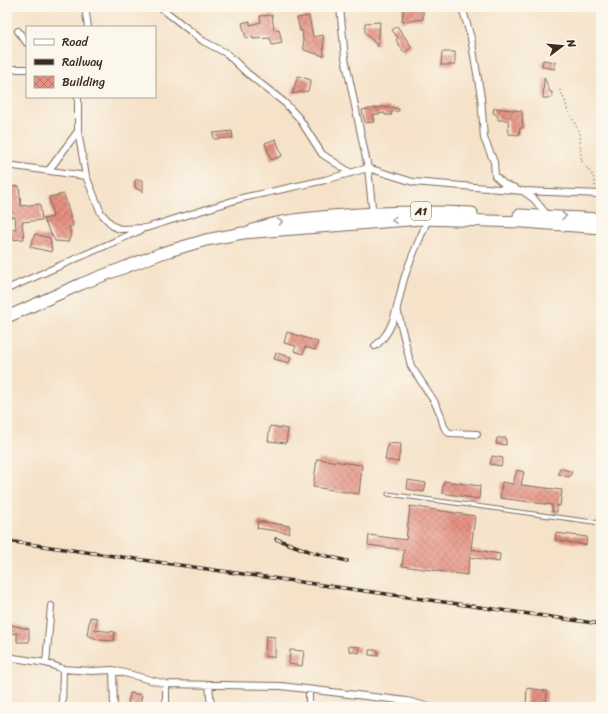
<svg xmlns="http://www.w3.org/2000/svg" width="608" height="714" font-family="Sriracha,sans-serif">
  <defs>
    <pattern id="building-cross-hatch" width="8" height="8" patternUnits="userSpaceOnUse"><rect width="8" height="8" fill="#e59082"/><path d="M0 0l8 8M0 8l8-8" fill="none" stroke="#bb766a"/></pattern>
  </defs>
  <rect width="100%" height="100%" fill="#fbf7ec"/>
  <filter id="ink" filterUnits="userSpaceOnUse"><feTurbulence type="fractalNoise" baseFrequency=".025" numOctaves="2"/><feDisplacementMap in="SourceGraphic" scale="8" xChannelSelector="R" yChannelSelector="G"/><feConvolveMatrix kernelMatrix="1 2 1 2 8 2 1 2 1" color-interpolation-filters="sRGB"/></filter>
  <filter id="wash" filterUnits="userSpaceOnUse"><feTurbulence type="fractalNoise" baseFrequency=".012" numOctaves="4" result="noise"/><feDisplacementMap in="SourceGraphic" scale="16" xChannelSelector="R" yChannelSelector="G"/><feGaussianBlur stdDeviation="0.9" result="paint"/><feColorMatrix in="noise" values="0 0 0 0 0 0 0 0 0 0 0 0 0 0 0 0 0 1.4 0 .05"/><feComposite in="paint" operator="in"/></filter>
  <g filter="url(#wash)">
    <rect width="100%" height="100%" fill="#f5e2c9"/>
    <g id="blocks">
      <path fill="url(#building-cross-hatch)" d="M423,7V19L402,22L403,10Z
        M272,15L274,30L279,29L282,43L272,45L270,38L253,39V37L246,38L242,23L250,21V25L261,22L260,16Z
        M309,16L313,37L323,35L324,56L304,50L302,30L300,31L297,18Z
        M380,22L378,47L365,32V23Z
        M397,26L412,47L404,53L396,40L398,38L392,30Z
        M442,52H455V65H441Z
        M543,60L555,62V69L542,67Z
        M298,76L311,80L308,91L292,94Z
        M544,77L550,92H552V98H543Z
        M384,107L399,109V111L391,112L392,115H385V113L372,115L374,122L365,123L362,110Z
        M494,108L522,111L523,128H520L519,135L509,134L508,120H498V116L493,113Z
        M232,131L233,138L214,139L213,133Z
        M276,139L282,156L271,160L265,143Z
        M135,180H143V192L135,188Z
        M19,186L21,206L40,204L42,220L22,222L24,239L7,240V229H16L15,217H11L10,207H9L7,187Z
        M64,194L73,226L69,227L71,235L68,242L55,241L43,219L53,217L49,197Z
        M35,234L50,238L52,252L30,247Z
        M287,332L318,342L315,350L305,347L303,354L294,351L296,346L284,343Z
        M276,353L291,357L289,363L274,359Z
        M270,426L288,429L286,443L268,441Z
        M497,438H506V445L496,444Z
        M388,443L401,444L398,462L385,460Z
        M492,456L503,458L501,466L490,464Z
        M317,459L362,465L359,494L313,487Z
        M560,468L572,472L569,477L558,474Z
        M517,470L524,472L521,485L562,490L560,506L557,505V512H552V505L500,498L502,482L513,484Z
        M408,480L426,483L424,492L407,489Z
        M444,481L480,486L479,499L442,493Z
        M410,506L475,516L471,549L500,554L499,562L470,557L467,575L402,566L404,550L368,545L369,535L406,540Z
        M258,521L290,526L289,533L257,528Z
        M556,533L587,537L586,545L555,540Z
        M90,617L97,618L95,630L115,632L114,641L99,640L87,635Z
        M7,624L29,629V642H17V633L8,634Z
        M266,636L275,637V657H265Z
        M349,646L360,647L359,653L349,651Z
        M290,650L304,651L302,666L289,664Z
        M369,650H378V656L369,655Z
        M527,688L547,691L546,707L526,706Z
        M130,693L142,695L139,707L128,705Z"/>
    </g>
  </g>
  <g filter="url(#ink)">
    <use href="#blocks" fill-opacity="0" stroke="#7c6a5a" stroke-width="1"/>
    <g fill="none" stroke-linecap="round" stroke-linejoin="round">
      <defs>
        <path id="lane" d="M388,494L601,523"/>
        <path id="street" d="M85,7L88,27
          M160,7L203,41L226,53L247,73L285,103L299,118L322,154L351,173
          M340,7L345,58L368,168L373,216
          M462,7L471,38L481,97L484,138L494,162L495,176L504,184L515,188
          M18,31L27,43
          M7,69H27
          M78,97V131L86,176L101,213L113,226L120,229L146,228L242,198L325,180L368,168L413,182L523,191L601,194
          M7,165L86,176
          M49,170L78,131
          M523,191L534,199L547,215
          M7,289L141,230
          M397,309L411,366L434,401L440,413L444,427L449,433L477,434
          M375,346C396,330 397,303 404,279C410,259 420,239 428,219
          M7,657L46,663L63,669L92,671L113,670L166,684L281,686L407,701L430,707
          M46,663L51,606
          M113,670L114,707
          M166,684V707
          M209,684L211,707
          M309,690V707
          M62,707L63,669"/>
        <path id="highway" d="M519,215L601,219
          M253,230C279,220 305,219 331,216C379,212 425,211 472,213
          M7,317L81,284L162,253L206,240L243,233L421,219L524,222L601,228"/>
      </defs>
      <use href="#lane" stroke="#7c6a5a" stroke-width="5"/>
      <use href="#street" stroke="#7c6a5a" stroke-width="8"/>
      <use href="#highway" stroke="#7c6a5a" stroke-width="13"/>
      <path stroke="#7c6a5a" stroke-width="1.5" stroke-dasharray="1 3" stroke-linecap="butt" d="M560,90L565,101L568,111L580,133L581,160L593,176L595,183V188"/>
      <use href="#lane" stroke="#fff" stroke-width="3"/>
      <use href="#street" stroke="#fff" stroke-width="6"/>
      <use href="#highway" stroke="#fff" stroke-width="11"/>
      <defs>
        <path id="rail" d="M276,539L311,552L347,561
          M7,541L601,624"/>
      </defs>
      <use href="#rail" stroke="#3b2a1e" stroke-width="3.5"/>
      <use href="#rail" stroke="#fbf7ec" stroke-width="2" stroke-dasharray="6" stroke-linecap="butt"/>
    </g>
    <defs><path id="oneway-chevron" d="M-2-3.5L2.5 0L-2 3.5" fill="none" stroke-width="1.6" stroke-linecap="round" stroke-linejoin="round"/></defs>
    <g stroke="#a79f9a">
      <use href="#oneway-chevron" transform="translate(564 216) rotate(4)"/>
      <use href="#oneway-chevron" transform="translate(394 220) rotate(177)"/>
      <use href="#oneway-chevron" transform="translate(280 222) rotate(-11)"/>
    </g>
  </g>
  <g text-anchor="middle" stroke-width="3" stroke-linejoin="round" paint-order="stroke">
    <rect fill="#fbf7ec" stroke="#75685c" stroke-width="1" x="411" y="202" width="20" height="18" rx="3"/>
    <g font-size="11" font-weight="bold" fill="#3b2a1e">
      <text x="421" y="215">A1</text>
    </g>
  </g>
  <rect width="608" height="714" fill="none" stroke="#fbf7ec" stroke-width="24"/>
  <rect x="26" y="26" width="130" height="72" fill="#fbf7ec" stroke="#aea59a"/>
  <rect x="34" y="39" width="20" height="6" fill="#ffffff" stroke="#aea59a"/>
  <text x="62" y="46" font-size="12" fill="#3b2a1e">Road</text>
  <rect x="34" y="59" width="20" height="6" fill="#3b2a1e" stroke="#aea59a"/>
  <text x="62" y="66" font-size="12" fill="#3b2a1e">Railway</text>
  <rect x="34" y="76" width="20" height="12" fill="url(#building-cross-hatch)" stroke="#aea59a"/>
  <text x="62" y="86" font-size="12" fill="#3b2a1e">Building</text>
  <g transform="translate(562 46) rotate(74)" stroke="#fbf7ec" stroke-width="3" paint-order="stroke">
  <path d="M0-3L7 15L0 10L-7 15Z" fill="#3b2a1e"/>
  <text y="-6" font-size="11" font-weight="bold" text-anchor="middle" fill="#3b2a1e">N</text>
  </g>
</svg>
